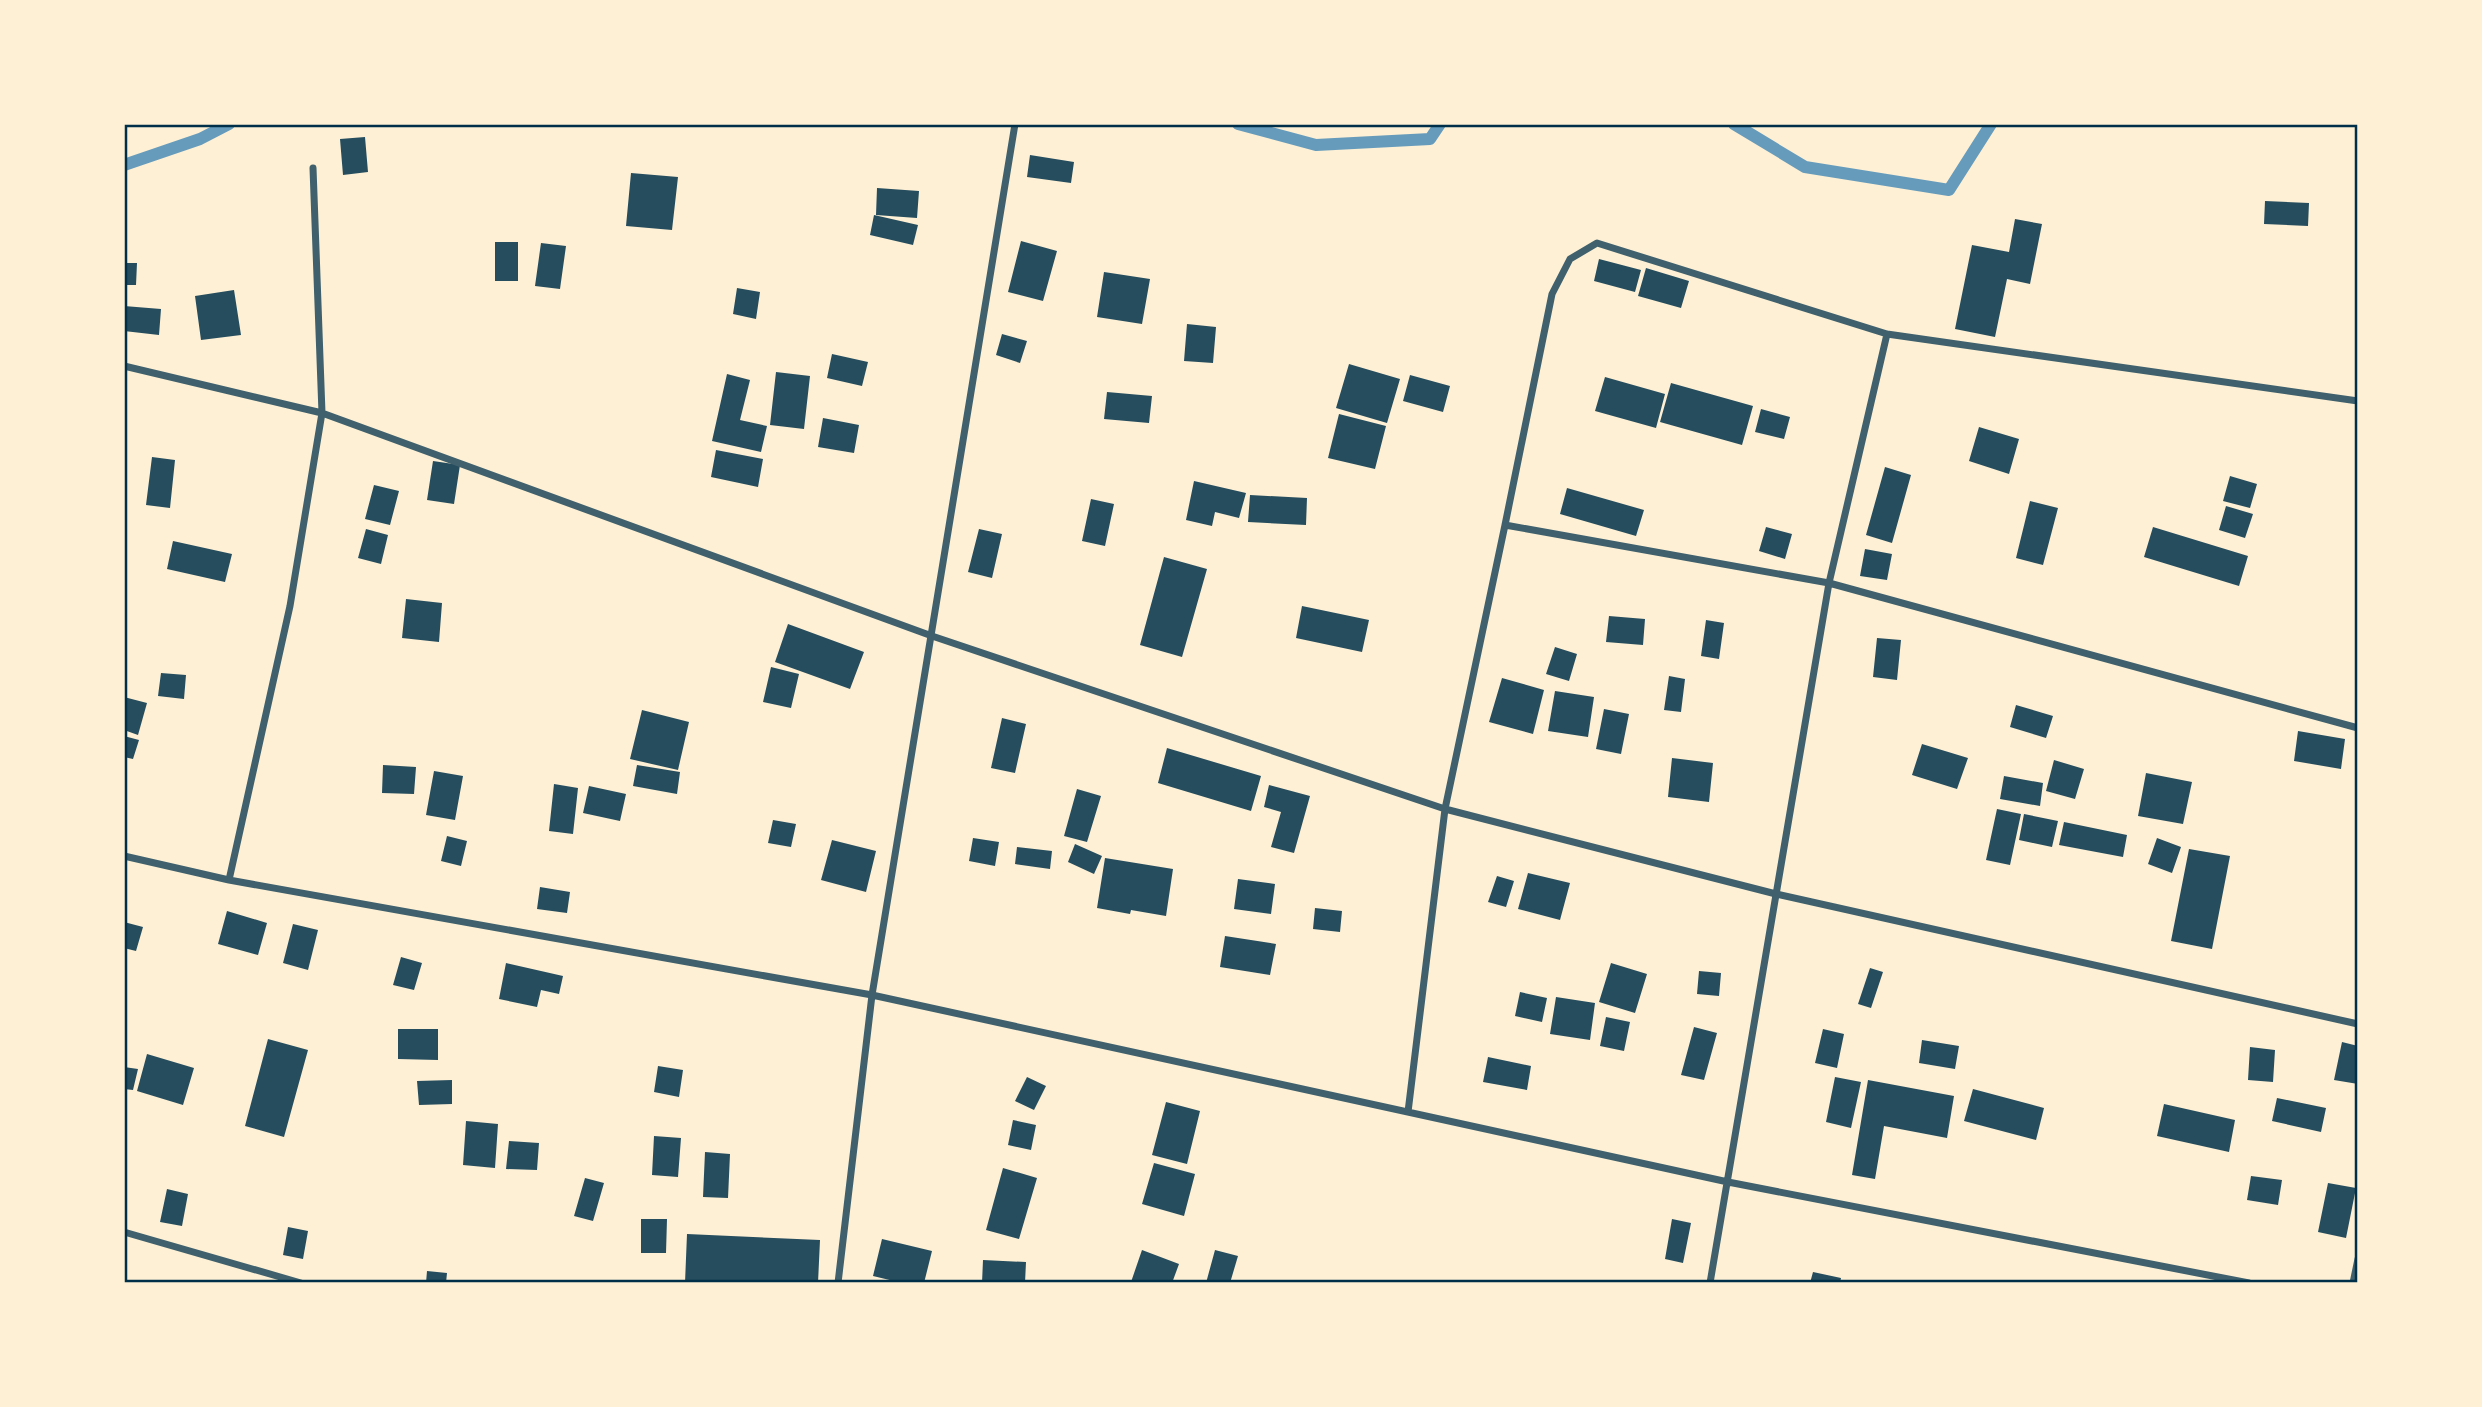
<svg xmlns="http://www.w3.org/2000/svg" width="2482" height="1407" font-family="Cabin,sans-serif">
  <rect width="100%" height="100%" fill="#fdf0d5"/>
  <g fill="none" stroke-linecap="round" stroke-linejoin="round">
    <path stroke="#669bbc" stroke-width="12" d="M1238,124L1316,145L1430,139L1440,124
      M1734,124L1805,167L1949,190L1991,124
      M124,165L200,139L229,124"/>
  </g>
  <path fill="#264d5e" d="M365,137L368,172L343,175L340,139Z
    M1030,155L1074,162L1071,183L1027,177Z
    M631,173L678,177L672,230L626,226Z
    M877,188L919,191L917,218L876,215Z
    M2265,201L2309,203L2308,226L2264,224Z
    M874,215L918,225L913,245L870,235Z
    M2015,219L2042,224L2030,284L2007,279L1995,337L1955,329L1972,245L2009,252Z
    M1021,241L1057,251L1043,301L1008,292Z
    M495,242H518V281H495Z
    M541,243L566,246L560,289L535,286Z
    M1599,259L1641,270L1635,292L1594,281Z
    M124,263H137L136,285H124Z
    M1646,268L1689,281L1681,308L1638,296Z
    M1104,272L1150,279L1142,324L1097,317Z
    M737,288L760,292L756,319L733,314Z
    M234,290L241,335L201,340L195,296Z
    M124,306L161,309L159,335L124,331Z
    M1187,324L1216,327L1213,363L1184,361Z
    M1002,334L1027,341L1020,363L996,355Z
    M832,354L868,362L862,386L827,378Z
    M1349,364L1400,379L1387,423L1336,408Z
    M776,372L810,376L804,429L770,425Z
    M727,374L750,380L740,420L767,426L761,452L712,441Z
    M1410,375L1450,386L1443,412L1403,401Z
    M1605,377L1665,394L1656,428L1595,411Z
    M1671,383L1753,406L1742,445L1660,422Z
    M1107,392L1152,396L1149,423L1104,419Z
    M1761,409L1790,417L1784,439L1755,432Z
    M1339,414L1386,426L1375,469L1328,458Z
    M823,418L859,425L854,453L818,447Z
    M1979,427L2019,439L2009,474L1969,461Z
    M716,450L763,459L758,487L711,477Z
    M152,457L175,460L170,508L146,505Z
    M433,461L460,465L454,504L427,500Z
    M1885,467L1911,475L1892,543L1866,535Z
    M2230,476L2257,484L2250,508L2223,501Z
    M1194,481L1246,493L1239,518L1215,512L1212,526L1186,520Z
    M374,485L399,491L390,525L365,519Z
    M1567,488L1644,510L1636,536L1560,514Z
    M1250,495L1307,498L1306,525L1248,522Z
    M1091,499L1114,504L1105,546L1082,541Z
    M2030,501L2058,508L2043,565L2016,558Z
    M2226,506L2253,514L2245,538L2219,530Z
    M1766,527L1792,534L1785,559L1759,551Z
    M2153,527L2248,556L2239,586L2144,557Z
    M366,529L388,535L381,564L358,558Z
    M979,529L1002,534L992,578L968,572Z
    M173,541L232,554L225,582L167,569Z
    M1865,549L1892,554L1887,580L1860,576Z
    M1164,557L1207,569L1182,657L1140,645Z
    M406,599L442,603L439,642L402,638Z
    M1302,606L1369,620L1362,652L1296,638Z
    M1609,616L1645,619L1643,645L1606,642Z
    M1706,620L1724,623L1719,659L1701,656Z
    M788,624L864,652L850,689L775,662Z
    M1877,638L1901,640L1897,680L1873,677Z
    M1555,647L1577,654L1569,681L1546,674Z
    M771,667L799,674L791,708L763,702Z
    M161,673L186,675L184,699L158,696Z
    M1669,676L1685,679L1681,712L1664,710Z
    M1502,678L1544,690L1533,734L1489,722Z
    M1555,691L1594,697L1588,737L1548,731Z
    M124,697L147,703L138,735L124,730Z
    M2016,705L2053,716L2046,738L2010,727Z
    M1604,709L1629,714L1621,754L1596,749Z
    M642,710L689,722L678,770L630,759Z
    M1002,718L1026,724L1015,773L991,768Z
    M2298,731L2345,739L2341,769L2294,761Z
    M124,736L139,740L133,759L124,757Z
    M1922,744L1968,758L1957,789L1912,775Z
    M1167,748L1261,776L1251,811L1158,783Z
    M1672,758L1713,763L1709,802L1668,797Z
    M2054,760L2084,769L2075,799L2046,791Z
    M383,765L416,767L414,794L382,793Z
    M637,765L680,772L677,794L633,786Z
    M434,771L463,776L455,820L426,815Z
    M2146,773L2192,782L2183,824L2138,816Z
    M2004,776L2043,783L2040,806L2000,799Z
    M554,784L578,788L573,834L549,831Z
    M1269,785L1310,796L1294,853L1271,847L1281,812L1264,807Z
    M589,786L626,794L620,821L583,813Z
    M1077,789L1101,796L1087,842L1064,836Z
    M1997,809L2021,814L2010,865L1986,860Z
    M2024,814L2058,821L2052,847L2019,840Z
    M773,820L796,824L791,847L768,843Z
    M2064,822L2127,835L2123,857L2059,845Z
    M447,836L467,841L461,866L441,861Z
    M973,838L999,842L995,866L969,861Z
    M2157,838L2181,847L2172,873L2148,864Z
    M832,840L876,851L866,892L821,880Z
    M1075,844L1102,856L1094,874L1068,862Z
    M1017,847L1052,851L1050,869L1015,864Z
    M2189,849L2230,856L2212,949L2171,941Z
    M1105,858L1173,869L1166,916L1131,910L1130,914L1097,908Z
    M1528,873L1570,883L1560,920L1518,909Z
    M1497,876L1514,881L1506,907L1488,902Z
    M1238,879L1275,884L1271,914L1234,909Z
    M540,887L570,892L567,913L537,909Z
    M1315,908L1342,911L1340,932L1313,929Z
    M227,911L267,923L258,955L218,944Z
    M124,922L143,927L136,951L124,948Z
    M293,924L318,930L308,970L283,963Z
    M1225,936L1276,944L1270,975L1220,967Z
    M401,957L422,963L414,990L393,985Z
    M506,963L563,976L559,994L541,990L537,1007L499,999Z
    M1611,963L1647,974L1635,1013L1599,1002Z
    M1870,968L1883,972L1871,1008L1858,1004Z
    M1699,971L1721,973L1719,996L1697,994Z
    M1520,992L1547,998L1542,1022L1515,1016Z
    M1556,997L1595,1003L1590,1040L1550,1034Z
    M1606,1017L1630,1022L1624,1051L1600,1046Z
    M1694,1027L1717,1033L1704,1080L1681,1075Z
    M398,1029H438V1060L398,1059Z
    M1823,1029L1844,1034L1837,1068L1815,1063Z
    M268,1039L308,1050L284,1137L245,1126Z
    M1922,1040L1959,1046L1955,1069L1919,1063Z
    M2342,1042L2358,1046V1084L2334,1080Z
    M2250,1047L2275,1050L2273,1082L2248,1080Z
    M147,1054L194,1068L183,1105L137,1091Z
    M1488,1057L1531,1066L1527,1090L1483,1082Z
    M658,1066L683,1070L679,1097L654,1092Z
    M124,1067L138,1069L133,1090L124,1089Z
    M1027,1077L1046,1086L1034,1110L1015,1101Z
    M1835,1077L1861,1082L1851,1128L1826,1122Z
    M452,1080V1104L419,1105L417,1081Z
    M1868,1080L1954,1096L1947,1138L1884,1126L1875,1179L1852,1175Z
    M1973,1089L2044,1108L2036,1140L1964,1121Z
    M2277,1098L2326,1108L2321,1132L2272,1121Z
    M1166,1102L1200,1111L1187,1164L1152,1155Z
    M2164,1104L2235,1120L2229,1152L2157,1136Z
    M1013,1120L1036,1125L1031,1150L1008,1145Z
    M466,1121L498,1124L495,1168L463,1165Z
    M654,1136L681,1138L678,1177L652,1175Z
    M509,1141L539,1143L537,1170L506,1169Z
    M705,1152L730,1154L728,1198L703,1197Z
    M1154,1163L1195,1174L1184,1216L1142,1204Z
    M1003,1168L1037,1178L1019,1239L986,1230Z
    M2251,1176L2282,1180L2278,1205L2247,1200Z
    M585,1178L604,1183L593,1221L574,1216Z
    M2328,1183L2356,1188L2346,1238L2318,1232Z
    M167,1189L188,1194L182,1226L160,1222Z
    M641,1219H667L666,1253H641Z
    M1672,1219L1691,1223L1683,1263L1665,1259Z
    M288,1227L308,1231L303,1259L283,1255Z
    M687,1234L820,1240L818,1283L768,1280V1283H685Z
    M882,1239L932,1251L924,1283H902L873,1276Z
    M1142,1250L1179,1264L1172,1283L1131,1282Z
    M1215,1250L1238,1256L1230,1283H1206Z
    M983,1260L1026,1262L1025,1283H982Z
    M427,1271L447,1273L446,1283H426Z
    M1813,1272L1841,1278L1840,1283H1810Z"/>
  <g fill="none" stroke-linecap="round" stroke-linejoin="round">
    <path stroke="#3f606c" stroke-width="7" d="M124,366L322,413L932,636L1445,809L1776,894L2358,1024
      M1505,525L1552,294L1570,259L1597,243L1887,334L2358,401
      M124,856L229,880L872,995L1728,1182L2249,1283
      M229,880L290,606L322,413L313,168
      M1408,1112L1445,809L1505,525L1829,583L2358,728
      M124,1232L301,1283
      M838,1283L872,995L1015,124
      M1710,1283L1829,583L1887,334
      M2353,1283L2358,1259"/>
  </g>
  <rect width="2482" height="1407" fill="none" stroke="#fdf0d5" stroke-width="252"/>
  <rect x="126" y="126" width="2230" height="1155" fill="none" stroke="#003049" stroke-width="2.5"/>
</svg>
